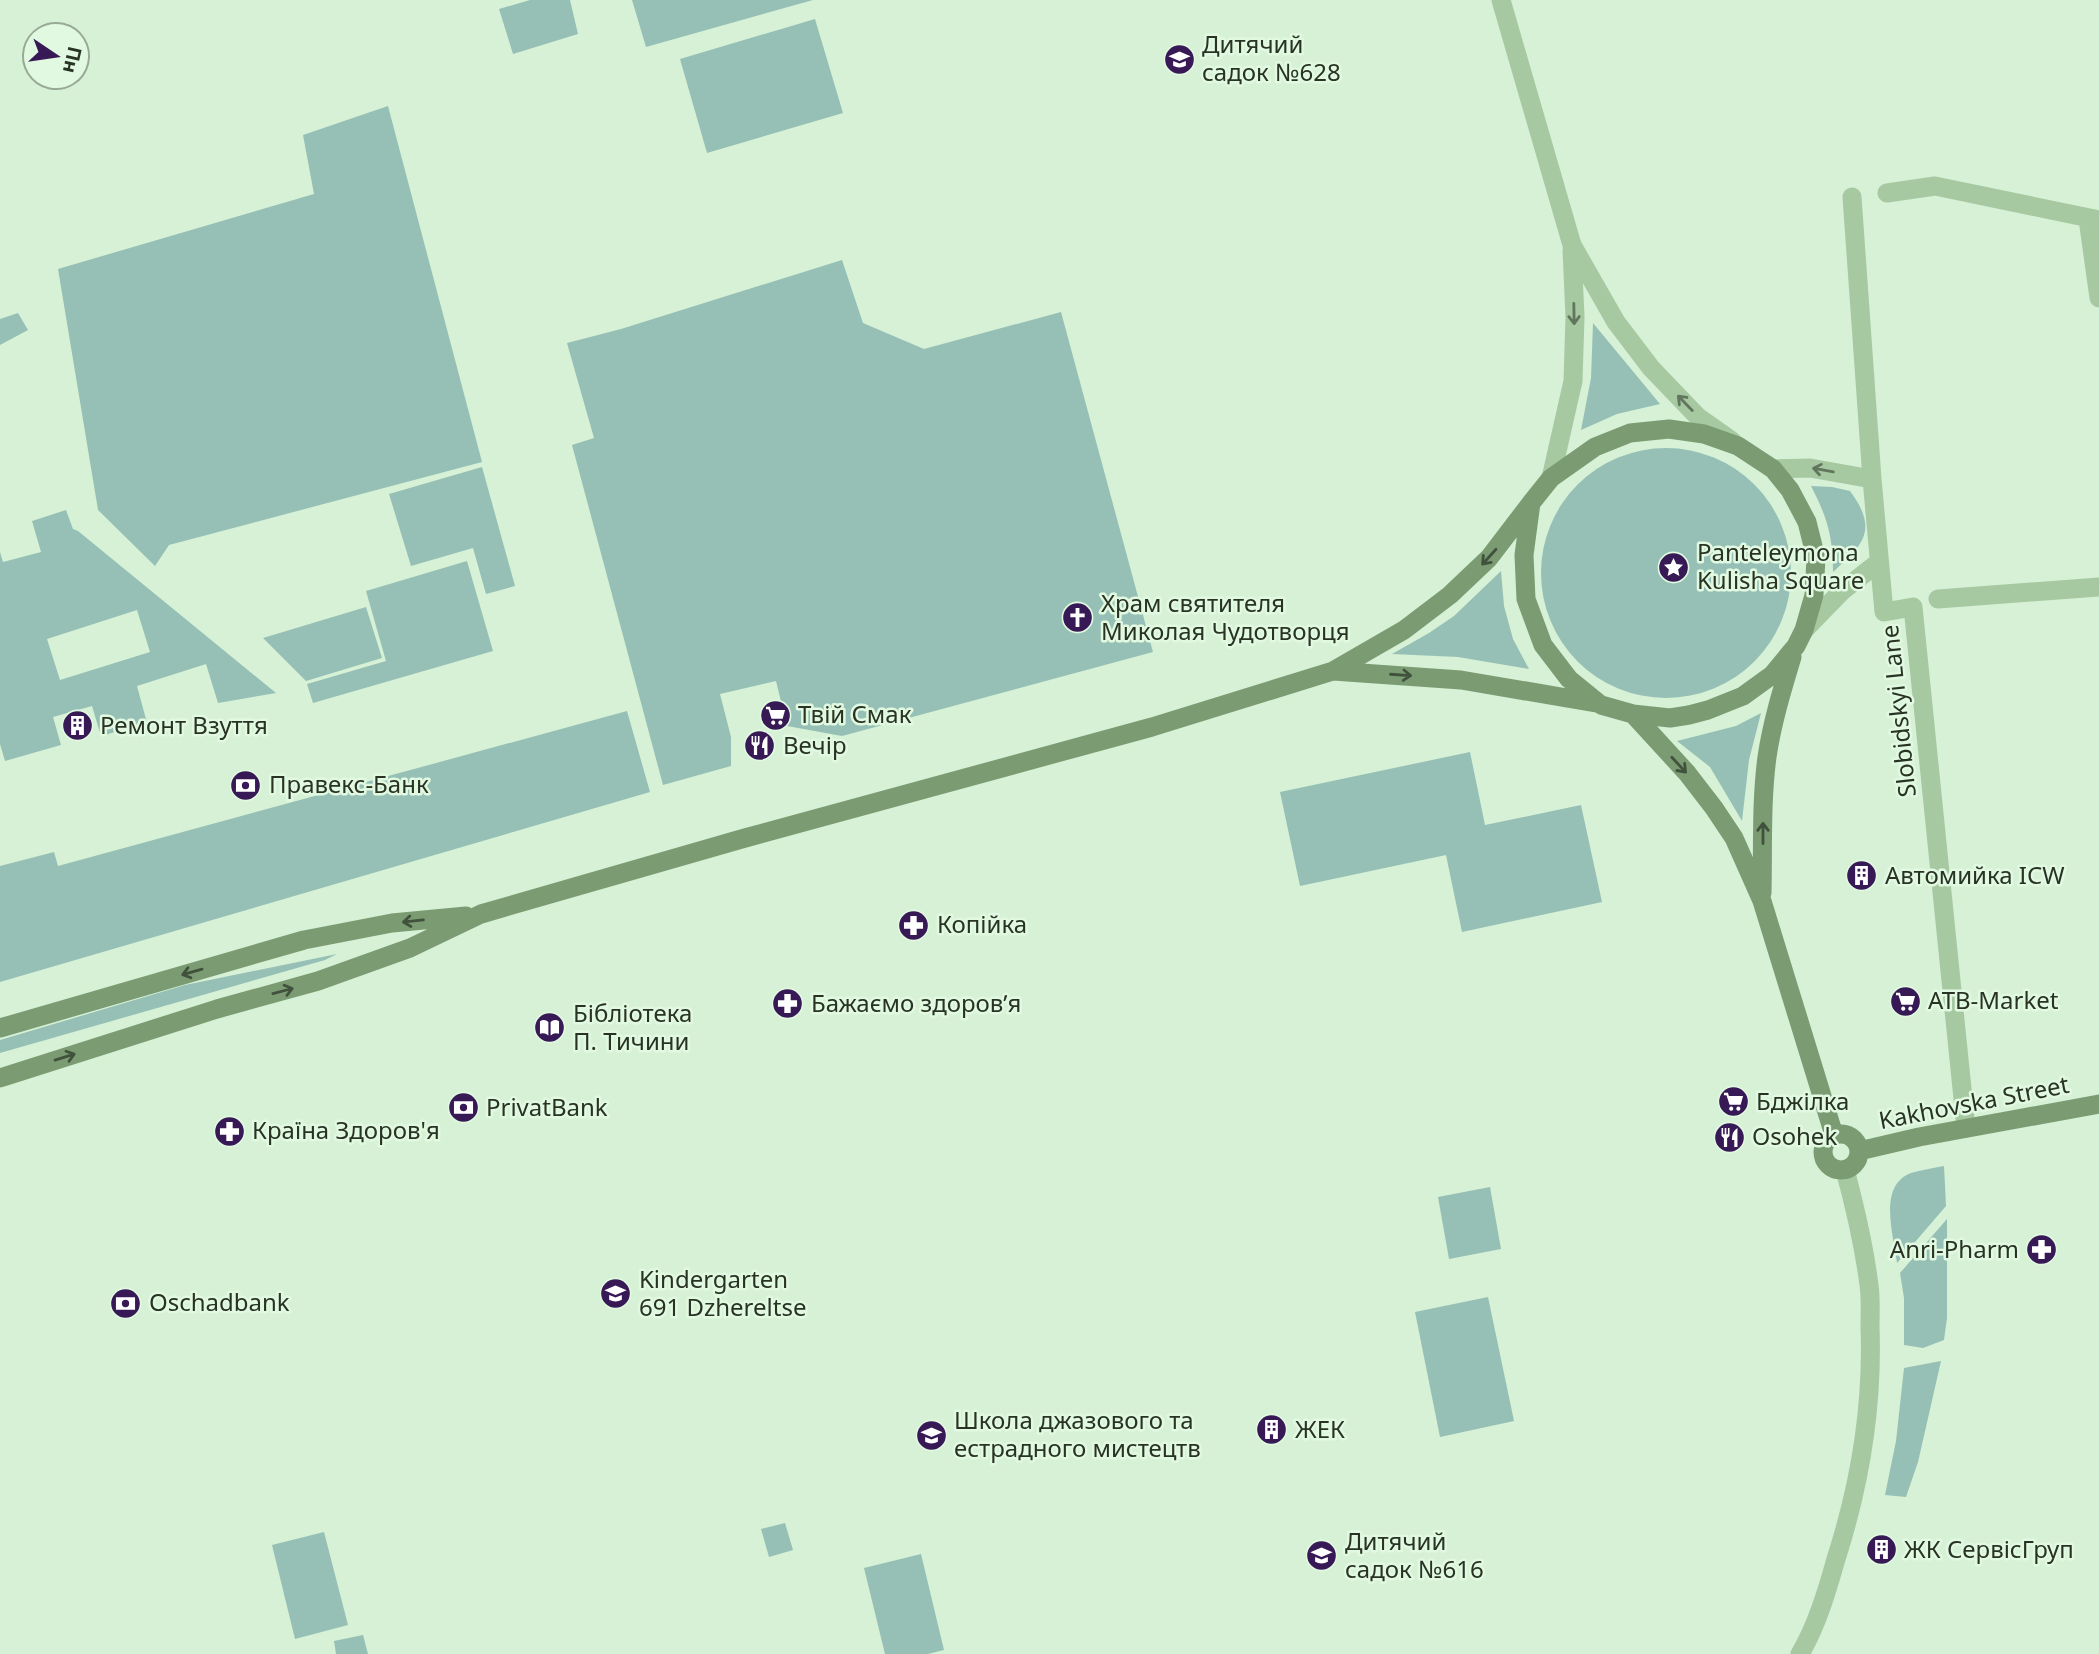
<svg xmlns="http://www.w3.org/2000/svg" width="2099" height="1654" font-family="'Noto Sans',sans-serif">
  <rect width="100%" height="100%" fill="#d6f1d5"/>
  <path fill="#96c0b6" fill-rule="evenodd" d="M530,0H570L578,34L513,54L499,9Z
    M632,0H813L646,47Z
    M815,19L843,113L707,153L680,59Z
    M388,106L482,462L169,545L155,566L98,510L58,269L314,194L303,135Z
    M842,260L863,323L924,349L1061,312L1153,652L842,736L787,726L776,681L720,694L731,737V766L663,785L572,445L594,438L567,343L621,329Z
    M18,313L28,330L0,345V319Z
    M1593,323L1660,404L1617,414L1581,430L1591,378Z
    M1541 573a125 125 0 1 1 250 0a125 125 0 1 1-250 0Z
    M482,467L515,586L486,594L473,548L411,566L389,494Z
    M1811,486L1832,487L1850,491C1878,529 1865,544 1833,572C1833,536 1827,517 1811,486Z
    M66,510L73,529L78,531L276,693L218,703L206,664L137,686L147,723L101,736L92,706L53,717L61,745L5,761L0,744V552L3,562L41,552L32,521ZM137,610L150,652L60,680L47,639Z
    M467,561L493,651L313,703L307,684L386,661L366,591Z
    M1501,571L1504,606L1513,639L1529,669L1458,657L1392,654L1429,633L1454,616Z
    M366,607L382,658L306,681L263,638Z
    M627,711L650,792L0,982V866L54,852L58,866Z
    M1761,713L1749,760L1742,821L1710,767L1677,741L1736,726Z
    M1470,752L1485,825L1581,805L1602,902L1462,932L1446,855L1300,886L1280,792Z
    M337,954L325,960L0,1053V1040L185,985Z
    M1944,1166L1946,1206L1897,1263C1894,1236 1877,1186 1911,1173C1921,1170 1933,1168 1944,1166Z
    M1490,1187L1501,1249L1449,1259L1438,1197Z
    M1947,1219V1318L1944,1340L1923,1348L1904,1345V1298L1900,1273Z
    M1488,1297L1514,1421L1440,1437L1415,1312Z
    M1941,1361L1918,1462L1906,1497L1885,1495L1896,1441L1904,1368Z
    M785,1523L793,1550L769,1557L761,1529Z
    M324,1532L348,1625L295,1639L272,1545Z
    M921,1554L944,1650L928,1654H885L864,1568Z
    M363,1635L368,1654H336L334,1641Z"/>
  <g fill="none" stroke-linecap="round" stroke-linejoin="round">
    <path stroke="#a6c9a2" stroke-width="19" d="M1501,0L1572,245L1616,322L1651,368L1698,417L1732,441
      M1887,193L1935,186L2099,220
      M1852,197L1872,479L1884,612L1913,607L1966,1128
      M2088,219L2099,298
      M1773,469L1810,468L1872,479
      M1551,478L1573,381L1575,317L1572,250
      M1938,599L2099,587
      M1804,630L1842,591L1879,562"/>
    <path stroke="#a6c9a2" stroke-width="19" d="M1800,1654C1817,1625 1827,1591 1836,1559C1860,1484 1873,1406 1870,1327C1870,1313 1871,1299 1869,1285C1864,1246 1855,1207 1845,1170"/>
    <path stroke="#7b9c73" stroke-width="19" d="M1333,671L1461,680L1596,703
      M1633,714L1687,773L1714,808L1734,838L1762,901L1834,1135
      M1762,893C1763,848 1761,802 1767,757C1772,723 1782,690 1792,657
      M0,1028L304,940L392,923L466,916
      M0,1078L217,1009L318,981L410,948L481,914L745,838L1152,727L1333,671L1404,630L1450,595L1489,558L1531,503L1551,478L1595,447L1630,433L1669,429L1704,434L1738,446L1773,469L1790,490L1807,522L1816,558L1814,595L1804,630L1796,646L1772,675L1743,696L1708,710L1689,715L1670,718L1633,714L1601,705L1569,679L1543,645L1526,599L1524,555L1531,503
      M1823 1152a18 18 0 1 1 36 0a18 18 0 1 1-36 0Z
      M1859,1151L1919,1137L2099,1104"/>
  </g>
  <defs><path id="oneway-shaft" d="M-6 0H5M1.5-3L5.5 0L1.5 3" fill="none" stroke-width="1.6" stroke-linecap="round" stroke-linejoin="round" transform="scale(1.75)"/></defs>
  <g stroke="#61765d">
    <use href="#oneway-shaft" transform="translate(1574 314) rotate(89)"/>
    <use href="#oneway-shaft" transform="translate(1685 403) rotate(-134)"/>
    <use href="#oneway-shaft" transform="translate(1823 470) rotate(-170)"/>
  </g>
  <g stroke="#41523c">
    <use href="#oneway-shaft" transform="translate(1489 557) rotate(132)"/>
    <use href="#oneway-shaft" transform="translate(1401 675) rotate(4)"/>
    <use href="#oneway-shaft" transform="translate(1679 765) rotate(47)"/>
    <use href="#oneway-shaft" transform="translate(1763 833) rotate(-90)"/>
    <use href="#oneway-shaft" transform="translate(413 921) rotate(174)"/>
    <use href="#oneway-shaft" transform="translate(192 972) rotate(164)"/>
    <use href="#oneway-shaft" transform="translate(283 991) rotate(-15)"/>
    <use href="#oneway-shaft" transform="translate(65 1057) rotate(-17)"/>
  </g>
  <defs>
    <symbol id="school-disc" viewBox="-11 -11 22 22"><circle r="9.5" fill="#371a55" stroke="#e2f9e1"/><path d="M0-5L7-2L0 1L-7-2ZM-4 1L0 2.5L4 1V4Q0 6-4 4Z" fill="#fff"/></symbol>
    <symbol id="sight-disc" viewBox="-11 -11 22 22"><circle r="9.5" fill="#371a55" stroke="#e2f9e1"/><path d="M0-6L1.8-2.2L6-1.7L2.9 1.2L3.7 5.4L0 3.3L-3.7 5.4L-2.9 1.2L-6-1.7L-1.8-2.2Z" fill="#fff"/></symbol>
    <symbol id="church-disc" viewBox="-11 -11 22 22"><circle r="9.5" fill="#371a55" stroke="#e2f9e1"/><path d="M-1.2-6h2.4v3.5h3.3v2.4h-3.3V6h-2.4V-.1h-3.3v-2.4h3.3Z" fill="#fff"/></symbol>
    <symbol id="supermarket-disc" viewBox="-11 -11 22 22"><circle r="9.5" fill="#371a55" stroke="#e2f9e1"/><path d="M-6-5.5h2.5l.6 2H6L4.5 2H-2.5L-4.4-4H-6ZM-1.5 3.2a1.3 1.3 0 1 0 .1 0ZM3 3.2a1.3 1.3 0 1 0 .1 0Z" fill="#fff"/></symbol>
    <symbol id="building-disc" viewBox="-11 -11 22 22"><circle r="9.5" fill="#371a55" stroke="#e2f9e1"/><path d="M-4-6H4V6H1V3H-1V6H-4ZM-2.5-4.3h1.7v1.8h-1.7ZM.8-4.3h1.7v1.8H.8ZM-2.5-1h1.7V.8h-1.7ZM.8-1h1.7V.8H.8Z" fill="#fff"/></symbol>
    <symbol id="restaurant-disc" viewBox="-11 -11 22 22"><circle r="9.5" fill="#371a55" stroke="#e2f9e1"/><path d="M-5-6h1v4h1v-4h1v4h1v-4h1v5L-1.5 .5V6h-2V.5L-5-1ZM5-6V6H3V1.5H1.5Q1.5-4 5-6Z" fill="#fff"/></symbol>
    <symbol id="bank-disc" viewBox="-11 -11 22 22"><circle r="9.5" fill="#371a55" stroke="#e2f9e1"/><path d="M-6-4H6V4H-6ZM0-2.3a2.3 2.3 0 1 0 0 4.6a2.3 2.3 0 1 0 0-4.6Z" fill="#fff"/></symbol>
    <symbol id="pharmacy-disc" viewBox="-11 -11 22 22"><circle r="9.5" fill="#371a55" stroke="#e2f9e1"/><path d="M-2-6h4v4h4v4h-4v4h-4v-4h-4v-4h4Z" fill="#fff"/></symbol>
    <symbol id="library-disc" viewBox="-11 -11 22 22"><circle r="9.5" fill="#371a55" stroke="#e2f9e1"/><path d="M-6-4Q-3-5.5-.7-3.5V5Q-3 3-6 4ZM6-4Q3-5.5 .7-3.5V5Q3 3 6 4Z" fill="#fff"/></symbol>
  </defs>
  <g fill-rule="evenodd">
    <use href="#school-disc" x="1162" y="42" width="35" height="35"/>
    <use href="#sight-disc" x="1656" y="550" width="35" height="35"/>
    <use href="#church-disc" x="1060" y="600" width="35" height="35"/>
    <use href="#supermarket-disc" x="758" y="698" width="35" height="35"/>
    <use href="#building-disc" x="60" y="708" width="35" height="35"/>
    <use href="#restaurant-disc" x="742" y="728" width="35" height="35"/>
    <use href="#bank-disc" x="228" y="768" width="35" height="35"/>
    <use href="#building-disc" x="1844" y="858" width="35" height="35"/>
    <use href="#pharmacy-disc" x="896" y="908" width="35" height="35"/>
    <use href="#supermarket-disc" x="1888" y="984" width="35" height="35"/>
    <use href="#pharmacy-disc" x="770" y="986" width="35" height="35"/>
    <use href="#library-disc" x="532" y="1010" width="35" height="35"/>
    <use href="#supermarket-disc" x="1716" y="1084" width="35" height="35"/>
    <use href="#bank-disc" x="446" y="1090" width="35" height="35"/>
    <use href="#pharmacy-disc" x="212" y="1114" width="35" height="35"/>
    <use href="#restaurant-disc" x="1712" y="1120" width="35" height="35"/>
    <use href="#pharmacy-disc" x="2024" y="1232" width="35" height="35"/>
    <use href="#school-disc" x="598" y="1276" width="35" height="35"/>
    <use href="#bank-disc" x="108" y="1286" width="35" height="35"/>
    <use href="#building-disc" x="1254" y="1412" width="35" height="35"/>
    <use href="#school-disc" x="914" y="1418" width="35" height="35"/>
    <use href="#building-disc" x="1864" y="1532" width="35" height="35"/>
    <use href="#school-disc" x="1304" y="1538" width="35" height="35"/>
  </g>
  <g text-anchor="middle" stroke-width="5" stroke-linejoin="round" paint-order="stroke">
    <g font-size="24" fill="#283324" stroke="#e2f9e1" text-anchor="start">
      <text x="1202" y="53">Дитячий<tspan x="1202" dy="28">садок №628</tspan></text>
      <text x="1697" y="561">Panteleymona<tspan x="1697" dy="28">Kulisha Square</tspan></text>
      <text x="1101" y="612">Храм святителя<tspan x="1101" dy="28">Миколая Чудотворця</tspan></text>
      <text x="798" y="723">Твій Смак</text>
      <text x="100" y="734">Ремонт Взуття</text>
      <text x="783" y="754">Вечір</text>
      <text x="269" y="793">Правекс-Банк</text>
      <text x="1885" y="884">Автомийка ICW</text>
      <text x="937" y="933">Копійка</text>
      <text x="1928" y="1009">ATB-Market</text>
      <text x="811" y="1012">Бажаємо здоровʼя</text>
      <text x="573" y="1022">Бібліотека<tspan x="573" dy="28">П. Тичини</tspan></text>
      <text x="1756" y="1110">Бджілка</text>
      <text x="486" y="1116">PrivatBank</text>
      <text x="252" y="1139">Країна Здоров'я</text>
      <text x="1752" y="1145">Оsоhek</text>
      <text x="2019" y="1258" text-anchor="end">Anri-Pharm</text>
      <text x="639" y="1288">Kindergarten<tspan x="639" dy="28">691 Dzhereltse</tspan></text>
      <text x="149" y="1311">Oschadbank</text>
      <text x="954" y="1429">Школа джазового та<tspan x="954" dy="28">естрадного мистецтв</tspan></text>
      <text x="1295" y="1438">ЖЕК</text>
      <text x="1345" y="1550">Дитячий<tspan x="1345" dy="28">садок №616</tspan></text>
      <text x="1904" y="1558">ЖК СервісГруп</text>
    </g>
    <g font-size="24" fill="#283324" stroke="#e2f9e1">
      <text transform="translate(1899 711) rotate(-96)" y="8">Slobidskyi Lane</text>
      <text transform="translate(1974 1103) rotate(-11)" y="8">Kakhovska Street</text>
    </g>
  </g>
  <g transform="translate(56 56) rotate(103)"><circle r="33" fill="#e2f9e1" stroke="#98aa95" stroke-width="2"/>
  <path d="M0-5L12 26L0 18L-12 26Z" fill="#371a55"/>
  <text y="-10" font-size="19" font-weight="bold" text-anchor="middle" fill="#283324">Пн</text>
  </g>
</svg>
